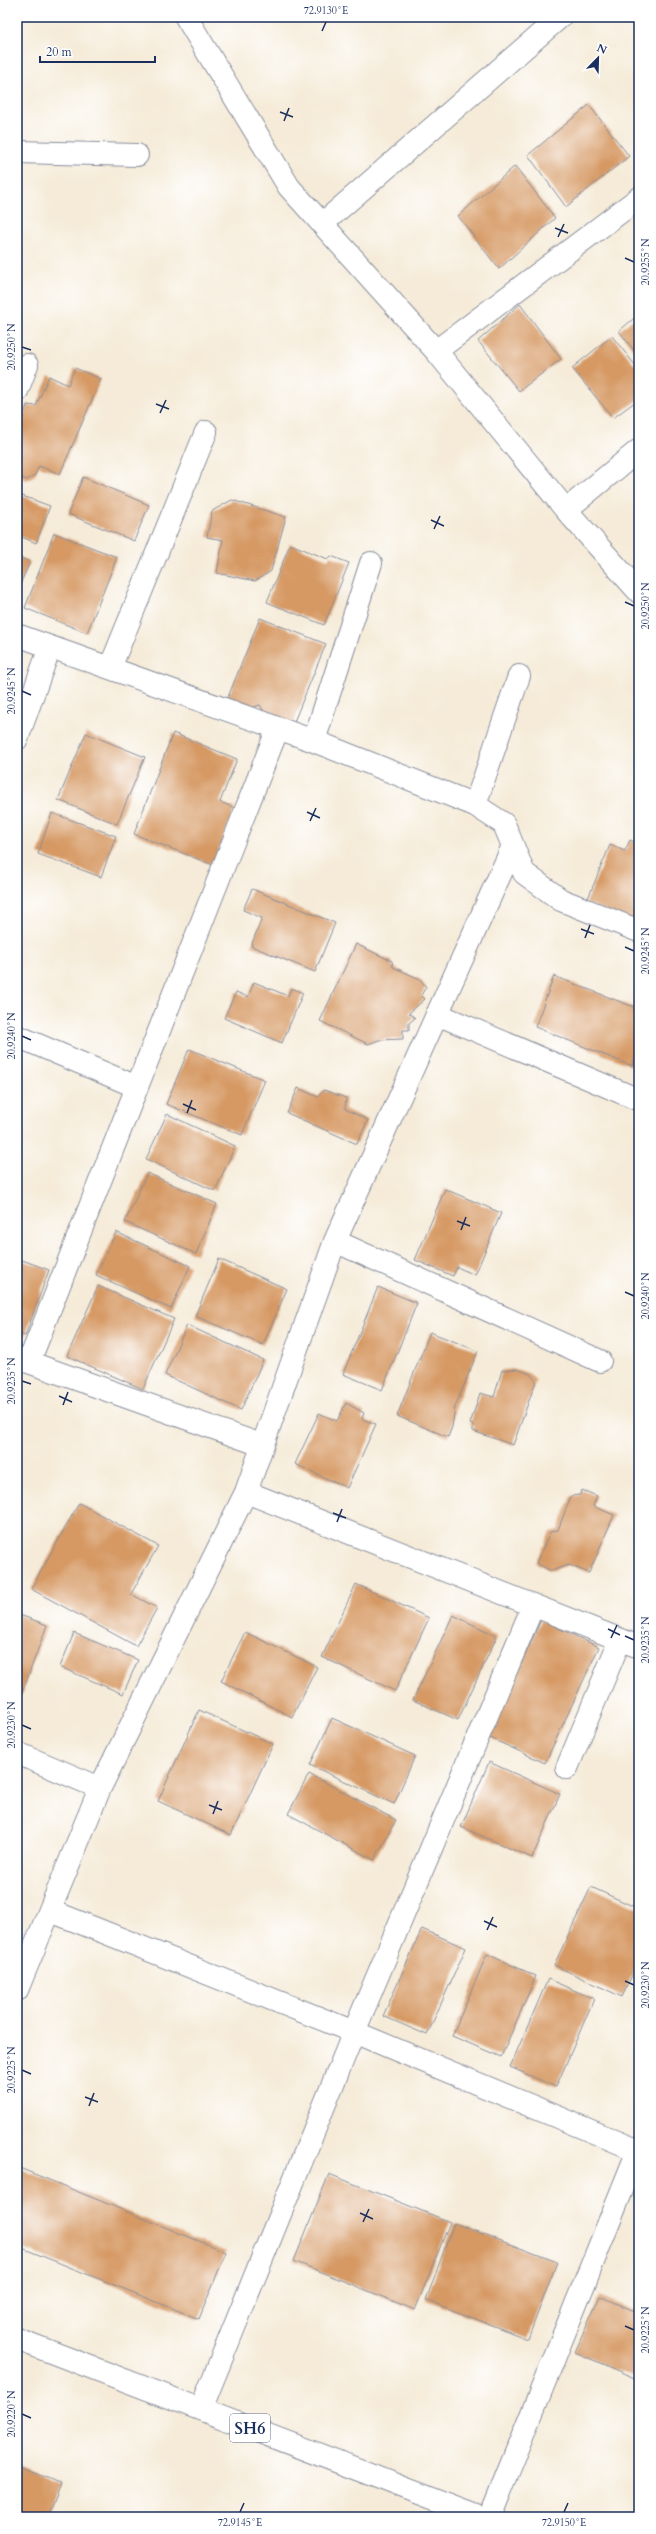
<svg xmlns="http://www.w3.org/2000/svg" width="656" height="2534" font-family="Cardo,serif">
  <rect width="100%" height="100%" fill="#fff"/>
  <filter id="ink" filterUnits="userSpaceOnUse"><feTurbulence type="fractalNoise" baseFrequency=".025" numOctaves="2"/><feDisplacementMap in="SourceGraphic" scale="8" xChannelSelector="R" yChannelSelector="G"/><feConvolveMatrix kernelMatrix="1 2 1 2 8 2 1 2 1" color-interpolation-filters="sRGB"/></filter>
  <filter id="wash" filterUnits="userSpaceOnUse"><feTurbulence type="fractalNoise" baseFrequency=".012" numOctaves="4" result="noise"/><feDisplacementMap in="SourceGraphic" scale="16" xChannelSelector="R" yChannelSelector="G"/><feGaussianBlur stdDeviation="0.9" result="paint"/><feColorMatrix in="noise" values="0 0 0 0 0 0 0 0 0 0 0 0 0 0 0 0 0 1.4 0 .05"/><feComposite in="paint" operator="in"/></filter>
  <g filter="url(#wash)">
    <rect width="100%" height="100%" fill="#f5ebd8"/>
    <g id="blocks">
      <path fill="#d69964" d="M627,17H639V31Z
        M589,105L629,156L566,207L528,155Z
        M515,166L555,218L499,269L458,216Z
        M520,304L561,359L519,391L478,341Z
        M639,314V357L619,331Z
        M612,336L639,370V399L613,418L572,368Z
        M75,368L101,379L60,474L39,466L35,475L27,480L17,476V435L27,405L36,406L49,376L68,385Z
        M83,477L149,505L134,541L68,514Z
        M17,494L50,506L36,543L17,535Z
        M232,500L286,517L271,571L255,581L217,573L223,540L207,537L212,511Z
        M54,533L117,557L87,633L25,608Z
        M290,544L328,559L331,556L349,563L324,625L267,602Z
        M17,556L30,562L17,591Z
        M260,618L326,644L293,724L269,720L260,705L246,710L226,702Z
        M86,733L145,757L117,824L58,800Z
        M173,733L237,759L220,802L235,808L213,865L134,834Z
        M52,813L116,836L101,877L38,854Z
        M630,840L639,844V924L586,903L610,845L625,851Z
        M252,889L335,923L315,972L251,946L262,918L243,910Z
        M356,944L392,961L393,967L420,979L426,987L421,995L425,999L409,1013L415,1018L409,1023V1030H403V1039L379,1040L368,1044L320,1021Z
        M554,976L639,1009V1047L632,1066L535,1027Z
        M254,982L288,996L291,988L303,993L282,1043L224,1018L236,992L248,997Z
        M189,1049L265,1080L242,1135L166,1104Z
        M298,1088L318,1097L324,1090L346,1098L345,1109L368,1120L357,1144L287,1113Z
        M167,1114L235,1146L215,1191L146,1159Z
        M147,1173L217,1204L196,1254L125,1222Z
        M445,1189L501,1213L475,1275L457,1267L453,1276L415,1260Z
        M116,1232L190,1266L171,1309L96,1275Z
        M17,1258L49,1270L25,1336L17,1333Z
        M219,1259L287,1289L263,1345L195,1316Z
        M98,1286L174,1319L143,1389L67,1356Z
        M378,1287L417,1303L382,1390L343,1374Z
        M187,1325L263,1360L241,1410L165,1375Z
        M430,1332L478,1351L455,1407L452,1427L448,1437L397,1416Z
        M517,1369L530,1374L536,1381L513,1445L473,1431V1425L470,1424L480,1393L494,1397L502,1370Z
        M346,1403L364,1413L362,1419L376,1424L347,1488L295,1464L319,1413L337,1421Z
        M582,1490L597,1496L593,1506L614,1515L589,1573L569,1565L551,1571L536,1563L550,1532L558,1530L571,1496L580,1495Z
        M79,1503L158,1546L131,1594L157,1608L136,1646L31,1589Z
        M356,1584L429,1618L395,1691L322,1657Z
        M17,1614L47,1625L17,1706Z
        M453,1615L497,1636L458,1720L413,1700Z
        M541,1620L599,1647L545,1763L488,1737Z
        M245,1632L317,1667L292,1717L221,1681Z
        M74,1633L138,1660L123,1694L60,1667Z
        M199,1710L273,1744L231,1835L158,1801Z
        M332,1718L415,1756L394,1804L310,1765Z
        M489,1762L560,1794L532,1858L461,1827Z
        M309,1774L396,1820L374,1860L288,1814Z
        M591,1887L639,1909V1960L622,1997L554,1965Z
        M422,1929L466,1948L427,2035L383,2016Z
        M487,1954L536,1976L501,2057L452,2036Z
        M548,1979L594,1999L556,2087L510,2067Z
        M17,2167L226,2252L199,2319L17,2246Z
        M329,2174L450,2222L415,2310L294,2261Z
        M454,2223L557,2262L528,2339L426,2300Z
        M600,2296L639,2313V2380L575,2352Z
        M17,2465L61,2484L48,2517H17Z"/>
    </g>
  </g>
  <g filter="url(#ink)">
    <use href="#blocks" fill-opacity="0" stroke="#888d9b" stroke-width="1"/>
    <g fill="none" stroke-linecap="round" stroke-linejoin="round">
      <defs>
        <path id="minor" d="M186,17L289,187L436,351L566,510L639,592
          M17,152L137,155
          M322,224L560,17
          M436,351L639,198
          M17,391L27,365
          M566,510L639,450
          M17,635L314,741L475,805L504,824L524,873L561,900L639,931
          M110,668L206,432
          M17,739L50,647
          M314,741L371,563
          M475,805L519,676
          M437,1014L639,1100
          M17,1036L137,1087
          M335,1241L600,1361
          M17,1358L261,1445
          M29,1362L278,728
          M246,1492L639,1647
          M17,1753L100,1788
          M567,1768L620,1640
          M51,1911L354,2032L639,2151
          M17,1990L100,1788L246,1492L335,1241L513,846
          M201,2409L354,2032L533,1606
          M490,2517L639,2148"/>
        <path id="primary" d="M17,2339L482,2517"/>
      </defs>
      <use href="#minor" stroke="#888d9b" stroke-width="24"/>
      <use href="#primary" stroke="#888d9b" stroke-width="24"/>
      <use href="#minor" stroke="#fff" stroke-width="22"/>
      <use href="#primary" stroke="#fff" stroke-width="22"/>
    </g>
  </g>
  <path fill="none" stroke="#1b2f5e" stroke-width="1.5" d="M322,31L326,22M280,112L293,117M284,121L289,108M555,228L568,233M558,237L564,224M625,258L634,262M22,347L31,350M156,404L169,409M160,413L166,400M431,520L444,526M434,529L440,516M625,602L634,606M22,691L31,695M307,812L320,818M310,821L316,808M581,929L594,934M585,938L590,925M625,947L634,951M22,1036L31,1040M183,1104L196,1110M187,1113L192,1100M457,1221L470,1226M461,1230L466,1217M625,1292L634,1296M22,1381L31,1384M59,1396L72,1402M63,1405L68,1392M333,1513L346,1518M337,1522L342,1509M608,1629L620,1635M625,1636L634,1640M611,1638L617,1625M22,1725L31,1729M209,1805L222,1810M213,1814L218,1801M484,1921L497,1927M487,1930L493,1917M625,1981L634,1985M22,2070L31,2074M85,2097L98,2102M89,2106L94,2093M360,2213L373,2219M363,2222L369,2209M625,2326L634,2330M22,2414L31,2418M240,2512L244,2503M564,2512L568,2503"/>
  <g text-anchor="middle" stroke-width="3.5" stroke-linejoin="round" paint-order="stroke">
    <rect fill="#fff" stroke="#5f6d8e" stroke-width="1" x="230" y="2414" width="40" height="28" rx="3"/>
    <g font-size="16" font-weight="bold" fill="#1b2f5e">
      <text x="250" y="2434">SH6</text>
    </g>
  </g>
  <rect width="656" height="2534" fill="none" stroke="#fff" stroke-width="44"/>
  <g transform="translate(598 58) rotate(23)" stroke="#ffffff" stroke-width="3" paint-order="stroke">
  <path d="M0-3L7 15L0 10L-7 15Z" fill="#1b2f5e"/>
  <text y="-6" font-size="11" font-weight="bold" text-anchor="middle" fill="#1b2f5e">N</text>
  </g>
  <path d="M40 56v6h115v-6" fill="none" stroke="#1b2f5e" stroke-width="2"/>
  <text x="46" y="56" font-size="12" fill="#1b2f5e" stroke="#ffffff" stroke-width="3" paint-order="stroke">20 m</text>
  <rect x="22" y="22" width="612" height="2490" fill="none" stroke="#1b2f5e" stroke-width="1.5"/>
  <g font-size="10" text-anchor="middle" fill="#1b2f5e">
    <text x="326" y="14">72.9130°E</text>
    <text transform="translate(645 262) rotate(-90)" y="4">20.9255°N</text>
    <text transform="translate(11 347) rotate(-90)" y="4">20.9250°N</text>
    <text transform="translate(645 606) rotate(-90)" y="4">20.9250°N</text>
    <text transform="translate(11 691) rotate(-90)" y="4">20.9245°N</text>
    <text transform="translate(645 951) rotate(-90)" y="4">20.9245°N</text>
    <text transform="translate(11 1036) rotate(-90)" y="4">20.9240°N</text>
    <text transform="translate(645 1296) rotate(-90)" y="4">20.9240°N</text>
    <text transform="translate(11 1381) rotate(-90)" y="4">20.9235°N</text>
    <text transform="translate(645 1640) rotate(-90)" y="4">20.9235°N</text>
    <text transform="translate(11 1725) rotate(-90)" y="4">20.9230°N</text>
    <text transform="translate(645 1985) rotate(-90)" y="4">20.9230°N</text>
    <text transform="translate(11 2070) rotate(-90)" y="4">20.9225°N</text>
    <text transform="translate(645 2330) rotate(-90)" y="4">20.9225°N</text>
    <text transform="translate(11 2414) rotate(-90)" y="4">20.9220°N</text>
    <text x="240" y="2526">72.9145°E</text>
    <text x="564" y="2526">72.9150°E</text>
  </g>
</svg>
